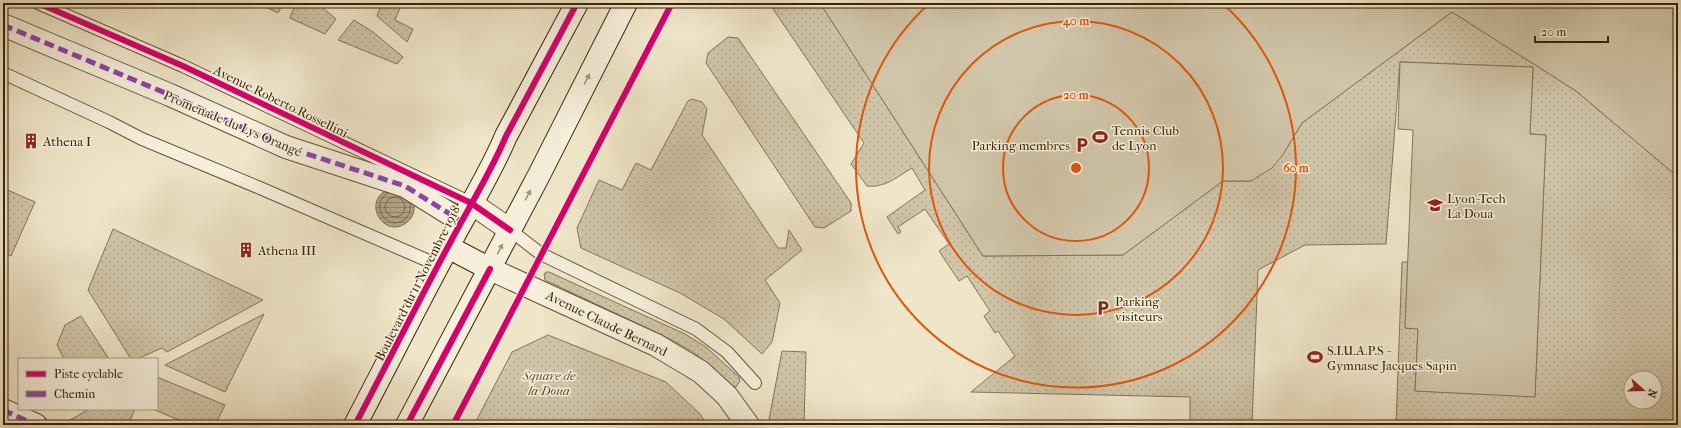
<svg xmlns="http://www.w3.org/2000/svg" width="1681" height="428" font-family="'IM FELL French Canon',serif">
  <defs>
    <pattern id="grass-dots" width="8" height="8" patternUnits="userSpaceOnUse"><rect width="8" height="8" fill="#d0c5a8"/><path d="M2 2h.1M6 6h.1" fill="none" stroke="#b3a98f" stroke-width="1.8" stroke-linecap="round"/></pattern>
    <pattern id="water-rules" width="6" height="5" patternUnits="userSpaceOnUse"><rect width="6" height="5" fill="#b1a486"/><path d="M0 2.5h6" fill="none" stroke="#91856c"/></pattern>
  </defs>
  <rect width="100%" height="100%" fill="#efe6c9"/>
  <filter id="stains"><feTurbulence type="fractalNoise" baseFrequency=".005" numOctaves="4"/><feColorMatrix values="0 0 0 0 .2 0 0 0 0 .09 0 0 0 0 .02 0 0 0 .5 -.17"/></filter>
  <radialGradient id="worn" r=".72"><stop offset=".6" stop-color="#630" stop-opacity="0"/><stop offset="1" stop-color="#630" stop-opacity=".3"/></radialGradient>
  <path fill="url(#grass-dots)" stroke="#857456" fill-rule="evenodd" d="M257,3H283L278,13Z
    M296,3H317L336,19L325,34L290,18Z
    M382,3H402L395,20L413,29L407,42L377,16Z
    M769,3H820L983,256L1123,255L1223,181H1251L1282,155L1302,123L1452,12L1576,91L1678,177V425H1396L1402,262H1408L1405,328H1418L1415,391L1535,396L1546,135L1530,134L1533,67L1400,62L1386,244L1305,245L1258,270L1252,425H1190V397L971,392L1015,356L998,331L995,333L984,316L990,311L967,276L959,281L939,251L949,244L925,209L898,227L901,232L898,234L887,217L925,190L912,168C897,177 885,188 867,186L851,164L864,143ZM1631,378H1655V402H1631Z
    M354,20L373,32L403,57L397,64L338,40Z
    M728,37L738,38L851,203V211L824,228L815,227L706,63L708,53Z
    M692,99L702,102L707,109L702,135L778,248H786L789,230L802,250L765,280L780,303L772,342L762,354L724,319L680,293L581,248L577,228L599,180L622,190L636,163L651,170L688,101Z
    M3,188L35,202L11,256L3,252Z
    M113,229L263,300L167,352L162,348L137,359H131L88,290Z
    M546,272H549L685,334L706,347L739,377L740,381L736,387L732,386L713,368L693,352L670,339L545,280L544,274Z
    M264,314L225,392L165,365Z
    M81,316L109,359H64L57,345L65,325Z
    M548,335L666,382L700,414L707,425H474L512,352Z
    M782,351L806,352L804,425H768Z
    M157,377L225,405L215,425H190L153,409H157Z
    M89,409H135L128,425H69L67,422Z"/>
  <path fill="#d0c5a8" stroke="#857456" d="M820,3H1678V177L1576,91L1452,12L1302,123L1282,156L1272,168L1251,181H1223L1123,255L983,256Z
    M1400,62L1533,67L1530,134L1546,135L1535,397L1415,391L1418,329L1405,328L1413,130L1398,129Z"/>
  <path fill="url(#water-rules)" stroke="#817052" d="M392,188L414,203C415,211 413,218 406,223C383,240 359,198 392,188Z"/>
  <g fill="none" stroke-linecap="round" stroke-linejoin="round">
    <path stroke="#766446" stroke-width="1" d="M388,193C367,206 390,234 406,218C410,214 411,209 410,203
      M385 207a10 10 0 1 1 20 0a10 10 0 1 1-20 0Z"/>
    <defs>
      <path id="lane" d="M38,3L183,66L471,203
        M3,73L109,122L142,139L260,188L438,265
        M510,230L541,254L696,329L727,352L755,383"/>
      <path id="street" d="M3,25L170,95L286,147L405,186L461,221
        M471,203L510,230
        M490,269L656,345L701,372L727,396L748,425
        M3,410L36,425"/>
      <path id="secondary" d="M448,247L490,269
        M355,425C387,364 418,302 451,241C469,207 491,172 506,136L577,3
        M407,425L539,175L626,3"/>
    </defs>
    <use href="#lane" stroke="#675436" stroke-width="14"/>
    <use href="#street" stroke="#675436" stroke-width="24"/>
    <use href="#secondary" stroke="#3a2305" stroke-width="24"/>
    <use href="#lane" stroke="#f5efdc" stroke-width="12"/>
    <use href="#street" stroke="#f5efdc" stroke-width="22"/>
    <use href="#secondary" stroke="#f5efdc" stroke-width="22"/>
    <path stroke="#8e44ad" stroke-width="5" stroke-dasharray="10 5" stroke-linecap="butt" d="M3,25L170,95L286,147L405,186L461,221
      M3,410L36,425"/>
    <defs>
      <path id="cycleway" d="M38,3L183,66L471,203L510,230
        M355,425C387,364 418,302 451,241C469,207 491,172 506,136L577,3
        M407,425L490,269
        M453,425L672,3"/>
    </defs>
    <use href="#cycleway" stroke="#f5efdc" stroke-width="8"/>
    <use href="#cycleway" stroke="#d6006c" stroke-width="6"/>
  </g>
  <defs><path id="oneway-solid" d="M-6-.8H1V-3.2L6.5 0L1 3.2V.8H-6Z"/></defs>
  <g fill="#a1937b">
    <use href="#oneway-solid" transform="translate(587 79) rotate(-63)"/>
    <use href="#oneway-solid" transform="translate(528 195) rotate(-63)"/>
    <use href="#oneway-solid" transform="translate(500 249) rotate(-63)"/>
  </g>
  <g fill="none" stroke="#df560c" stroke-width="2">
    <circle cx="1076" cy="168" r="73"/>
    <circle cx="1076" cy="168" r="147"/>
    <path d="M1222 3A220 220 0 1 1 930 3"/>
  </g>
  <defs>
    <symbol id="stadium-bare" viewBox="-9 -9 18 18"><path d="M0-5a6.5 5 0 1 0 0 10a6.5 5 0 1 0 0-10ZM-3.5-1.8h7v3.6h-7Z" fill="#8f2418" stroke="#f5efdc" stroke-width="2.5" paint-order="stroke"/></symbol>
    <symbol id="building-bare" viewBox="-9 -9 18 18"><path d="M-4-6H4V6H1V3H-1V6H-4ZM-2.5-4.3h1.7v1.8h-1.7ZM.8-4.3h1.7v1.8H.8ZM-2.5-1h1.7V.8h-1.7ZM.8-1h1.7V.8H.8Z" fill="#8f2418" stroke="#f5efdc" stroke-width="2.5" paint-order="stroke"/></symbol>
    <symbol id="parking-bare" viewBox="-9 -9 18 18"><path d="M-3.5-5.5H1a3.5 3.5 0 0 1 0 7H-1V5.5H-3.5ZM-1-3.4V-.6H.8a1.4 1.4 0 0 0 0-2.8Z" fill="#8f2418" stroke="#f5efdc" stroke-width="2.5" paint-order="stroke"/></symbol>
    <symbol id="university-bare" viewBox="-9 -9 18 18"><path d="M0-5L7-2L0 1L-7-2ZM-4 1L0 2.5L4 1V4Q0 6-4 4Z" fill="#8f2418" stroke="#f5efdc" stroke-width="2.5" paint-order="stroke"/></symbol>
  </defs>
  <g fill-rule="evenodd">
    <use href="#stadium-bare" x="1089" y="126" width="22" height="22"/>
    <use href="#building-bare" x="20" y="130" width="22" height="22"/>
    <use href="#parking-bare" x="1071" y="134" width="22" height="22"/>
    <use href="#university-bare" x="1424" y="194" width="22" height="22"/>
    <use href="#building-bare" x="235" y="239" width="22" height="22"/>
    <use href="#parking-bare" x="1092" y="297" width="22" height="22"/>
    <use href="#stadium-bare" x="1304" y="346" width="22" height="22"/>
  </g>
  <g text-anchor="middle" stroke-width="3" stroke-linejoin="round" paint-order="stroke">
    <g font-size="13" fill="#3a2305" stroke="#f5efdc">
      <text transform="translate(281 101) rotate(26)" y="5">Avenue Roberto Rossellini</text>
      <text transform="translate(233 123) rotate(23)" y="5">Promenade du Lys Orangé</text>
      <text transform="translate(417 283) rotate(-63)" y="5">Boulevard du 11 Novembre 1918</text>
      <text transform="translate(607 323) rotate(26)" y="5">Avenue Claude Bernard</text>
    </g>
    <g font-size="13" fill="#3a2305" stroke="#f5efdc" text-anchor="start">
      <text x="1112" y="135">Tennis Club<tspan x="1112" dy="15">de Lyon</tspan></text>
      <text x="43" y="146">Athena I</text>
      <text x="1070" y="150" text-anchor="end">Parking membres</text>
      <text x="1447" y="203">Lyon-Tech<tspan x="1447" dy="15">La Doua</tspan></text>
      <text x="258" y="255">Athena III</text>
      <text x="1115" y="306">Parking<tspan x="1115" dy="15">visiteurs</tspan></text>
      <text x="1327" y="355">S.I.U.A.P.S -<tspan x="1327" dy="15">Gymnase Jacques Sapin</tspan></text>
    </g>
    <g font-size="13" font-style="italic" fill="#604c2e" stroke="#f5efdc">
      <text x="549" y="380">Square de<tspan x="549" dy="15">la Doua</tspan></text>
    </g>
  </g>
  <circle cx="1076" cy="168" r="6" fill="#df560c" stroke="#f5efdc" stroke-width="2"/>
  <g font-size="12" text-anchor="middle" font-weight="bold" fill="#df560c" stroke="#f5efdc" stroke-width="3" stroke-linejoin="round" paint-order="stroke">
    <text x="1076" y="25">40 m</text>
    <text x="1076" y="99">20 m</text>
    <text x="1296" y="172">60 m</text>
  </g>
  <rect width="1681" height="428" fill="none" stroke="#efe6c9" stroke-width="16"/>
  <rect x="4" y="4" width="1673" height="420" fill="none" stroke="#3a2305" stroke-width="2"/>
  <rect x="8" y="8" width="1665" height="412" fill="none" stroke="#3a2305"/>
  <rect x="18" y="358" width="140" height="52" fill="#f5efdc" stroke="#aa9d86"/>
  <rect x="26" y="371" width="20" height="6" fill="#d6006c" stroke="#aa9d86"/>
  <text x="54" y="378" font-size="12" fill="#3a2305">Piste cyclable</text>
  <rect x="26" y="391" width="20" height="6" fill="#8e44ad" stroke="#aa9d86"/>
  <text x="54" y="398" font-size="12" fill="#3a2305">Chemin</text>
  <g transform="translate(1643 390) rotate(110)"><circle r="19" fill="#f5efdc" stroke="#aa9d86"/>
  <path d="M0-3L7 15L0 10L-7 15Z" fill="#8f2418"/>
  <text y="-6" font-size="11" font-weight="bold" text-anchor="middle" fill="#3a2305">N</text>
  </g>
  <path d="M1535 36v6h73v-6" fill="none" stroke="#3a2305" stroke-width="2"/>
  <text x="1541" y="36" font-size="12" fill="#3a2305" stroke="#f5efdc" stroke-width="3" paint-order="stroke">20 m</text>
  <rect width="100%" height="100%" filter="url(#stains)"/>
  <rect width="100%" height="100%" fill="url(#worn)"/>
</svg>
